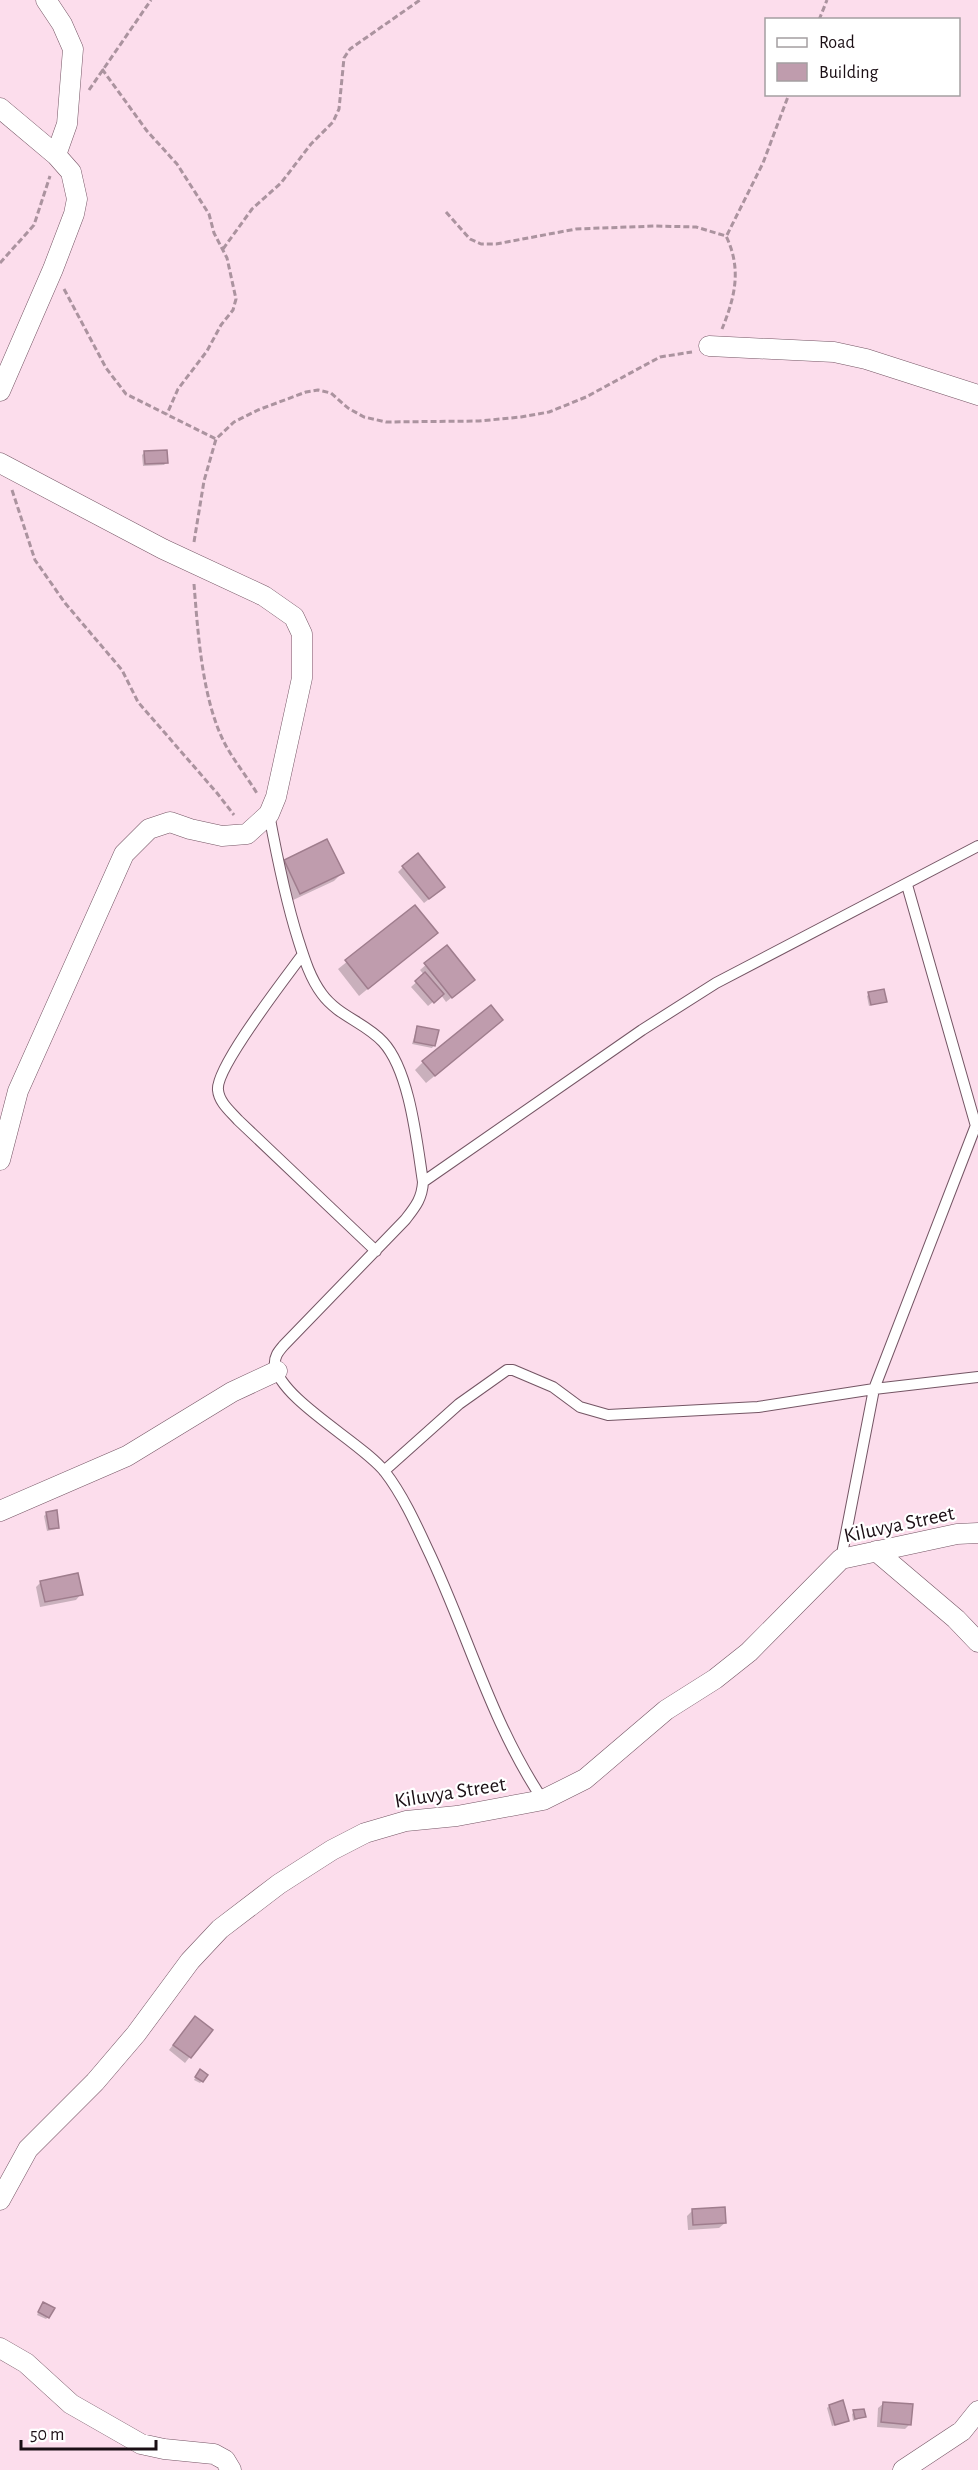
<svg xmlns="http://www.w3.org/2000/svg" width="978" height="2470" font-family="'Alegreya Sans',sans-serif">
  <rect width="100%" height="100%" fill="#fcddec"/>
  <path fill="#0003" d="M145,452L166,463L164,465L143,466L142,455Z
    M327,841L342,873L334,881L291,901L276,869L284,861Z
    M403,867L438,892L424,903L398,872Z
    M415,907L436,933L359,996L338,969Z
    M446,947L467,985L446,1002L441,995L428,1006L411,987L424,975L420,970Z
    M869,994L885,1001L869,1006L867,996Z
    M417,1027L434,1045L432,1048L412,1044Z
    M493,1028L426,1083L415,1070L423,1062Z
    M47,1513L58,1527L56,1529L47,1531L44,1516Z
    M41,1582L81,1594L76,1600L40,1607L36,1587Z
    M190,2023L211,2030L185,2063L169,2050Z
    M198,2073L202,2081L200,2083L194,2080Z
    M693,2210L725,2223L719,2228L688,2230L687,2216Z
    M41,2306L48,2317L46,2319L37,2315Z
    M884,2403L910,2424L905,2429L877,2427L878,2408Z
    M829,2406L848,2421L832,2426L827,2408Z
    M854,2412L864,2417L853,2421L852,2414Z"/>
  <path fill="#bf9cad" stroke="#9f7d8d" stroke-width="1.5" d="M167,450L168,463L145,464L144,451Z
    M327,839L344,873L300,894L284,860Z
    M418,853L445,887L429,899L402,866Z
    M415,905L438,933L368,989L345,960Z
    M447,945L475,980L452,998L424,963Z
    M425,972L444,994L434,1003L415,981Z
    M884,989L887,1002L871,1005L868,992Z
    M491,1005L503,1020L435,1076L422,1061Z
    M417,1026L439,1030L435,1046L414,1042Z
    M57,1510L59,1528L49,1529L46,1512Z
    M78,1573L83,1595L45,1602L40,1581Z
    M195,2016L213,2030L191,2058L173,2045Z
    M200,2069L208,2075L203,2082L195,2077Z
    M725,2207L726,2223L693,2225L692,2209Z
    M43,2302L55,2308L49,2318L38,2312Z
    M843,2400L849,2421L835,2425L829,2405Z
    M883,2402L913,2404L911,2425L881,2422Z
    M864,2409L866,2417L855,2419L853,2410Z"/>
  <g fill="none" stroke-linecap="round" stroke-linejoin="round">
    <defs>
      <path id="service" d="M269,814C277,857 285,898 298,939C304,958 310,978 322,994C338,1016 366,1023 383,1042C410,1071 417,1144 423,1182C422,1199 415,1207 405,1220L284,1345C279,1351 274,1356 275,1365C279,1399 364,1444 385,1472C402,1494 415,1522 427,1548C467,1631 491,1723 543,1800
        M907,885L976,1126
        M303,954C287,976 215,1068 218,1090C219,1102 230,1111 238,1120L376,1251
        M423,1182L642,1030L716,983L978,846
        M384,1471L459,1404L507,1370H513L553,1387L580,1407L608,1415L758,1407L874,1389L978,1377
        M841,1559L874,1389L978,1120"/>
      <path id="minor" d="M46,0L62,24L73,49L67,124L56,155
        M0,108L56,155L71,172L77,199L74,214L53,269L0,391
        M709,346L834,352L866,359L978,395
        M0,463L163,549L264,596L294,617L302,634V678L276,797L269,814L247,834L222,836L190,829L170,822L149,829L124,854L18,1091L0,1160
        M0,1511L127,1456L232,1392L277,1371
        M876,1551L956,1619L978,1642
        M0,2200L28,2149L95,2082L136,2034L190,1961L220,1929L279,1884L332,1850L365,1833L406,1821L457,1816L543,1800L585,1779L666,1710L715,1679L749,1652L841,1559L957,1534L978,1533
        M0,2348L26,2363L71,2404L141,2444L164,2449L214,2454L225,2460L231,2470
        M903,2470L962,2431L978,2411"/>
    </defs>
    <use href="#service" stroke="#745564" stroke-width="12"/>
    <use href="#minor" stroke="#745564" stroke-width="21"/>
    <path stroke="#ab939f" stroke-width="3" stroke-dasharray="6 3" stroke-linecap="butt" d="M819,20L827,0
      M102,69L147,131L177,164L209,214L214,233L227,258L236,299L233,310L221,325L207,351L178,389L167,414
      M89,90L151,0
      M446,212L470,239L481,244H496L576,229L656,226L696,227L726,236C742,269 735,297 722,329
      M727,235L763,163L789,94
      M223,249L252,209L281,183L311,144L333,122L339,109L344,58L350,49L420,0
      M0,263L34,225L50,176
      M64,289L106,368L126,394L216,439
      M12,490L35,560L65,603L122,670L138,702L217,793L234,815
      M194,542L204,481L216,439L234,422L258,410L306,392L318,390L331,393L348,408L364,417L386,422L479,421L521,417L549,412L586,397L660,357L692,352
      M194,584C198,633 202,700 225,744C234,761 248,778 258,795"/>
    <use href="#service" stroke="#fff" stroke-width="10"/>
    <use href="#minor" stroke="#fff" stroke-width="20"/>
  </g>
  <g text-anchor="middle" stroke-width="4.5" stroke-linejoin="round" paint-order="stroke">
    <g font-size="21" fill="#1b0f15" stroke="#fff">
      <text transform="translate(899 1524) rotate(-12)" y="7">Kiluvya Street</text>
      <text transform="translate(450 1792) rotate(-9)" y="7">Kiluvya Street</text>
    </g>
  </g>
  <rect x="765" y="18" width="195" height="78" fill="#ffffff" stroke="#a49fa1" stroke-width="1.5"/>
  <rect x="777" y="38" width="30" height="9" fill="#ffffff" stroke="#a49fa1" stroke-width="1.5"/>
  <text x="819" y="48" font-size="18" fill="#1b0f15">Road</text>
  <rect x="777" y="63" width="30" height="18" fill="#bf9cad" stroke="#a49fa1" stroke-width="1.5"/>
  <text x="819" y="78" font-size="18" fill="#1b0f15">Building</text>
  <path d="M21 2440v9h135v-9" fill="none" stroke="#1b0f15" stroke-width="3"/>
  <text x="30" y="2440" font-size="18" fill="#1b0f15" stroke="#ffffff" stroke-width="4.5" paint-order="stroke">50 m</text>
</svg>
